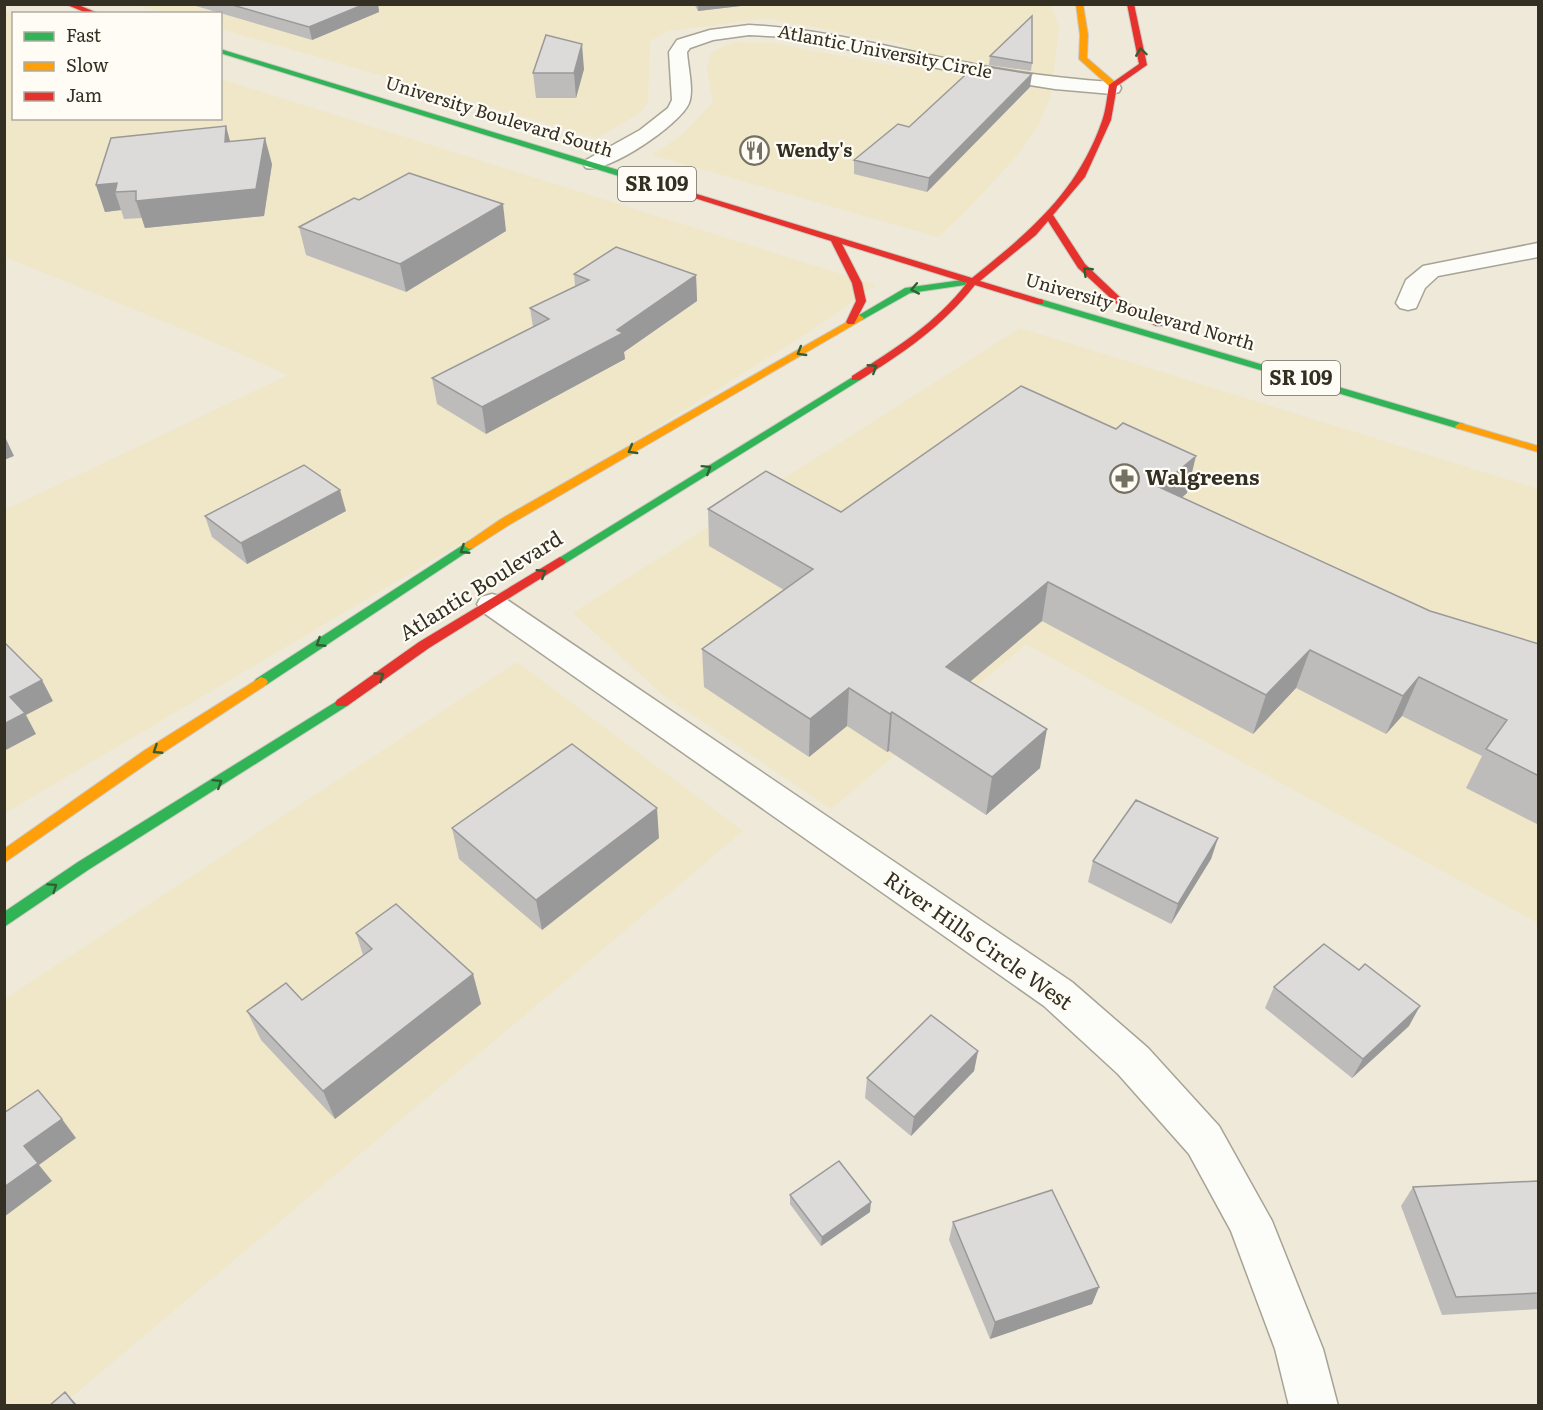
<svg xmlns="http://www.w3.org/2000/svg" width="1543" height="1410" font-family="Literata,serif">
  <rect width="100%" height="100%" fill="#eee9d8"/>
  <path fill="#f0e7c9" d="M1051,4L1059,28L1051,94L1038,126L1015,158L963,214L938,237L652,155L682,135L713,102L707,69L711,53L721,47L736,42L773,43L905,68L908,45L767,18L668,31L650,41L648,102L638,114L597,138L221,29L220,14L166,13L135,5Z
    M4,11L13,14L14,118H220L221,79L876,285L809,332L644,435L5,813V510L288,375L202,337L5,257Z
    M1020,328L1538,489V923L1026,644L831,809L663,695L573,613Z
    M517,662L743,831L62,1405L5,1406V999Z"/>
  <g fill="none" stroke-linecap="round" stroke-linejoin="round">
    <defs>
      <path id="street" d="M749,25C828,29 906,52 984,66C1027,74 1069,79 1112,82L1119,84L1121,88L1119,92L1112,94L1055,89L985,78L789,37L749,35L713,40L690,48L687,52C688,67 694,90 689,103C681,124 607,174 586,168L583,164L586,160L640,130L668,108L672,100L669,52L677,40L710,30Z
        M1538,243V257L1438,276L1425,288L1416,308L1408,310L1400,308L1396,303L1406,280L1423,266Z
        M492,594L503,597L1072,982L1148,1048L1219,1126L1272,1221L1323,1349L1338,1406H1289L1275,1349L1231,1231L1189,1154L1118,1074L1044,1006L481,611L477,604L481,597Z"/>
      <path id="fast" d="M220,49L654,181L655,183L648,185L220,53Z
        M962,280L967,283L965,285L910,293L862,320L854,318L905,288Z
        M1040,299L1464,424L1465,426L1460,429L1456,428L1037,304V300Z
        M856,375L860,376V380L564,564H556L554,561Z
        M469,541L473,542L475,545L473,548L266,685H256L254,682L256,679Z
        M342,698L349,703L347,706L88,870L4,927V912L78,862Z"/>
      <path id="slow" d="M1076,4H1083L1088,35L1087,58L1116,83V87H1110L1079,59L1080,35Z
        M859,315L864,318L862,320L509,525L473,548L469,549L463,545L501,519Z
        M1460,423L1538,446V452L1456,428L1455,426Z
        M261,677L266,679L268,682L266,685L155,758L4,863V849L145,750Z"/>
      <path id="jam" d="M65,4H76L100,14H89Z
        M1127,4H1134L1147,65L1117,86L1111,120L1085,177L1053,215L1085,264L1124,301L1162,322V326H1156L1118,305L1078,268L1048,221L1036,235L980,281L1043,300V304H1037L975,285C943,326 903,353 860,380H852V376C895,349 936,323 967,283L842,244L862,283L866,301L854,324H848L846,322L856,301L852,283L831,241L647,183L654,181L972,278C1029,232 1077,193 1102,121C1106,110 1107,97 1109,85L1139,64Z
        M560,557L566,561L564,564L429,648L347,706H337L335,703L337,700L419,642Z"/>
    </defs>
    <use href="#street" stroke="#a7a395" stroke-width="3"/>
    <use href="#fast" stroke="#ccc9c1" stroke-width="2"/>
    <use href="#slow" stroke="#ccc9c1" stroke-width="2"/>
    <use href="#jam" stroke="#ccc9c1" stroke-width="2"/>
    <use href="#street" fill="#fcfcf9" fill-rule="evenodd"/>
    <use href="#fast" fill="#30b455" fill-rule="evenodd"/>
    <use href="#slow" fill="#ff9f0a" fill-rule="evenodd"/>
    <use href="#jam" fill="#e5322d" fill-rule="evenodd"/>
  </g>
  <path fill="#bdbcbb" d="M189,4H378L379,12L312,40Z
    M694,4H758L698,11Z
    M990,56L1032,63L1031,71L989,65Z
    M584,69L576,98H536L533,73Z
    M1030,87L927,192L854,174V160Z
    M231,141L272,164L264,216L145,228L142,218L124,219L121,210L105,212L96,185Z
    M299,227L506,231L406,292L306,255Z
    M574,274L696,275L697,301L624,352L625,359L486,434L437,404L432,378L533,327L530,308L575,286Z
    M1187,493L1182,497L1430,611L1539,644V825L1466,788L1482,756L1402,716L1386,734L1296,688L1253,734L1042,621L970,682L1040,768L986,815L889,751L887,752L847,726L809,757L704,687L702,649L784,590L709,546L708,509L841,512Z
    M346,511L247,564L212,537L205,516Z
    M452,828L659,838L542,930L459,859Z
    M1218,838L1211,859L1171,924L1088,882L1093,861Z
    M356,933L473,974L481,1004L335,1119L261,1040L247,1011L302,1000L363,955Z
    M1274,987L1409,1026L1352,1078L1265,1008Z
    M978,1051L974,1071L911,1136L865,1098L867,1078Z
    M1539,1182V1309L1442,1315L1401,1206L1413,1187Z
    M790,1195L870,1212L821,1246L790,1204Z
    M953,1222L1099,1287L1092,1304L990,1339L949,1240Z"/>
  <path fill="#9a9999" d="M365,4H378L379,12L312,40L309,27Z
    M698,4H758L698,11Z
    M582,44L584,69L576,98L574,73Z
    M1032,74L1030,87L927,192L929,178Z
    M226,126L233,152L225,142Z
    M265,138L272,164L264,216L145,228L136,201Z
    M117,183L115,192L121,210L105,212L96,185Z
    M503,204L506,231L406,292L400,264Z
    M696,275L697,301L624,352L625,359L486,434L482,407L617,330Z
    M6,439L14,456L4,460V440Z
    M1196,456L1187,493L1151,525L1159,487Z
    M340,490L346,511L247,564L241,543Z
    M1048,582L1042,621L942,705L946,667Z
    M1310,650L1296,688L1253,734L1266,695Z
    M1419,677L1402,716L1386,734L1403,696Z
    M42,680L53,701L26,715L36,734L4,751V724L10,697Z
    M849,688L847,726L809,757L810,719Z
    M892,712L889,751L887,752L890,714Z
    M1047,729L1040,768L986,815L992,777Z
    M657,808L659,838L542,930L536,900Z
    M1218,838L1211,859L1171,924L1178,904Z
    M473,974L481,1004L335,1119L323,1091Z
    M1420,1006L1409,1026L1352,1078L1363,1059Z
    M978,1051L974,1071L911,1136L914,1117Z
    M62,1119L76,1138L39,1165L52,1181L4,1217V1187L24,1146Z
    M871,1202L870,1212L821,1246L822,1237Z
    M1099,1287L1092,1304L990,1339L995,1322Z
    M65,1392L78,1406H76Z"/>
  <path fill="#dcdbda" stroke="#9a9999" stroke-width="1.5" d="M229,4H365L309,27Z
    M1032,16V63L990,56Z
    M546,35L582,44L574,73H533Z
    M976,65L1032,74L929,178L854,160L898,124L909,127Z
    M226,126L225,142L265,138L256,189L136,201V191L115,192L117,183L96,185L111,138Z
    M409,173L503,204L400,264L299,227L354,198L359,200Z
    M616,247L696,275L617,330L623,333L482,407L432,378L549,319L530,308L589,280L574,274Z
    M1021,386L1116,429L1123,423L1196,456L1159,487L1430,611L1539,644V776L1486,749L1507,720L1419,677L1403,696L1310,650L1266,695L1048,582L946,667L1047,729L992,777L892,712L890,714L849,688L810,719L702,649L813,569L708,509L766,471L841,512Z
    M304,465L340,490L241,543L205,516Z
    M4,642L42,680L10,697L25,713L4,724Z
    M572,744L657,808L536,900L452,828Z
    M1136,800L1218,838L1178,904L1093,861Z
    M396,904L473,974L323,1091L247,1011L286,983L302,1000L372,949L356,933Z
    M1324,944L1359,970L1365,964L1420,1006L1363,1059L1274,987Z
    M931,1015L978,1051L914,1117L867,1078Z
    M38,1090L62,1119L24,1146L38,1163L4,1187V1113Z
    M839,1161L871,1202L822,1237L790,1195Z
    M1538,1181L1539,1182V1293L1456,1297L1413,1187Z
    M1052,1190L1099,1287L995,1322L953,1222Z
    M65,1392L76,1406H49Z"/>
  <defs><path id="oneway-chevron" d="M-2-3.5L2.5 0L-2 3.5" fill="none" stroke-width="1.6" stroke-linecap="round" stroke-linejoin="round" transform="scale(1.5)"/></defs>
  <g stroke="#325e34">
    <use href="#oneway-chevron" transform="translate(1141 52) rotate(-98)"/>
    <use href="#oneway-chevron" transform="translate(1087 271) rotate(-136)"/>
    <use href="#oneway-chevron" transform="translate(915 289) rotate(169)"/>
    <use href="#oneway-chevron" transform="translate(801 352) rotate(149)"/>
    <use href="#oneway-chevron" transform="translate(873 368) rotate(-32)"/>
    <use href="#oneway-chevron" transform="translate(632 450) rotate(150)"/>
    <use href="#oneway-chevron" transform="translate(707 469) rotate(-32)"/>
    <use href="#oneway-chevron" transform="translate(464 550) rotate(147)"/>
    <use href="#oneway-chevron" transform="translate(542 573) rotate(-32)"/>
    <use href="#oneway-chevron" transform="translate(320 643) rotate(147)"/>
    <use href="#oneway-chevron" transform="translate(380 676) rotate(-35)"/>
    <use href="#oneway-chevron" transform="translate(157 750) rotate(147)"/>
    <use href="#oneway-chevron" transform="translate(218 783) rotate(-32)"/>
    <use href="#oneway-chevron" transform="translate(53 887) rotate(-35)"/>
  </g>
  <defs>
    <symbol id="restaurant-ring" viewBox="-11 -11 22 22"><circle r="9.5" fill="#fefcf5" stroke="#747062" stroke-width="1.5"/><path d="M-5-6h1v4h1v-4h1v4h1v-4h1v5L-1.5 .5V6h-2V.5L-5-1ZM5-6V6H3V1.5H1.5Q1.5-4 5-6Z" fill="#747062"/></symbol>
    <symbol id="pharmacy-ring" viewBox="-11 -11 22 22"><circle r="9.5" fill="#fefcf5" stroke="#747062" stroke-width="1.5"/><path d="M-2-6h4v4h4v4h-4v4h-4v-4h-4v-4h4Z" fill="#747062"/></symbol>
  </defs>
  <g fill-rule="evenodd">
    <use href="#restaurant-ring" x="738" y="134" width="33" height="33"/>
    <use href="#pharmacy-ring" x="1108" y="462" width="33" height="33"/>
  </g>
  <g text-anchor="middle" stroke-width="4.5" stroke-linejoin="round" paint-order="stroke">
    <g font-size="18" fill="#332f23" stroke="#fefcf5">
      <text transform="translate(885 52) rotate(11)" y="6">Atlantic University Circle</text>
      <text transform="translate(499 117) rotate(17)" y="6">University Boulevard South</text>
      <text transform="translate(1140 312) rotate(16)" y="6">University Boulevard North</text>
    </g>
    <g font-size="18" font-weight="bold" fill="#332f23" stroke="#fefcf5" text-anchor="start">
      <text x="776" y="157">Wendy's</text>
    </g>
    <g fill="#fefcf5" stroke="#706c62" stroke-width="1.5">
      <rect x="618" y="167" width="78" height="34" rx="4.5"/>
      <rect x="1262" y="361" width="78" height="34" rx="4.5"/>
    </g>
    <g font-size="20" font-weight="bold" fill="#332f23">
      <text x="657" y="191">SR 109</text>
      <text x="1301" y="385">SR 109</text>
    </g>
    <g font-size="21" font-weight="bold" fill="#332f23" stroke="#fefcf5" text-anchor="start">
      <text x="1145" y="485">Walgreens</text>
    </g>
    <g font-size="21" fill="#332f23" stroke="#fefcf5">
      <text transform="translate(481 586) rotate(-32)" y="7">Atlantic Boulevard</text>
      <text transform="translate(978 941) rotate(35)" y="7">River Hills Circle West</text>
    </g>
  </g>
  <rect width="1543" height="1410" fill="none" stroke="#332f23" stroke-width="12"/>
  <rect x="12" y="12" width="210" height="108" fill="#fefcf5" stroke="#adaaa1" stroke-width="1.5"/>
  <rect x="24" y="32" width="30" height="9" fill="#30b455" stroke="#adaaa1" stroke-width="1.5"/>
  <text x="66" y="42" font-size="18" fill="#332f23">Fast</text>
  <rect x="24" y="62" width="30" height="9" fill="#ff9f0a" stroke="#adaaa1" stroke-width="1.5"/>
  <text x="66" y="72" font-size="18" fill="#332f23">Slow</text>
  <rect x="24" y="92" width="30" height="9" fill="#e5322d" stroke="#adaaa1" stroke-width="1.5"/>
  <text x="66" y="102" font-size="18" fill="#332f23">Jam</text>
</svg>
